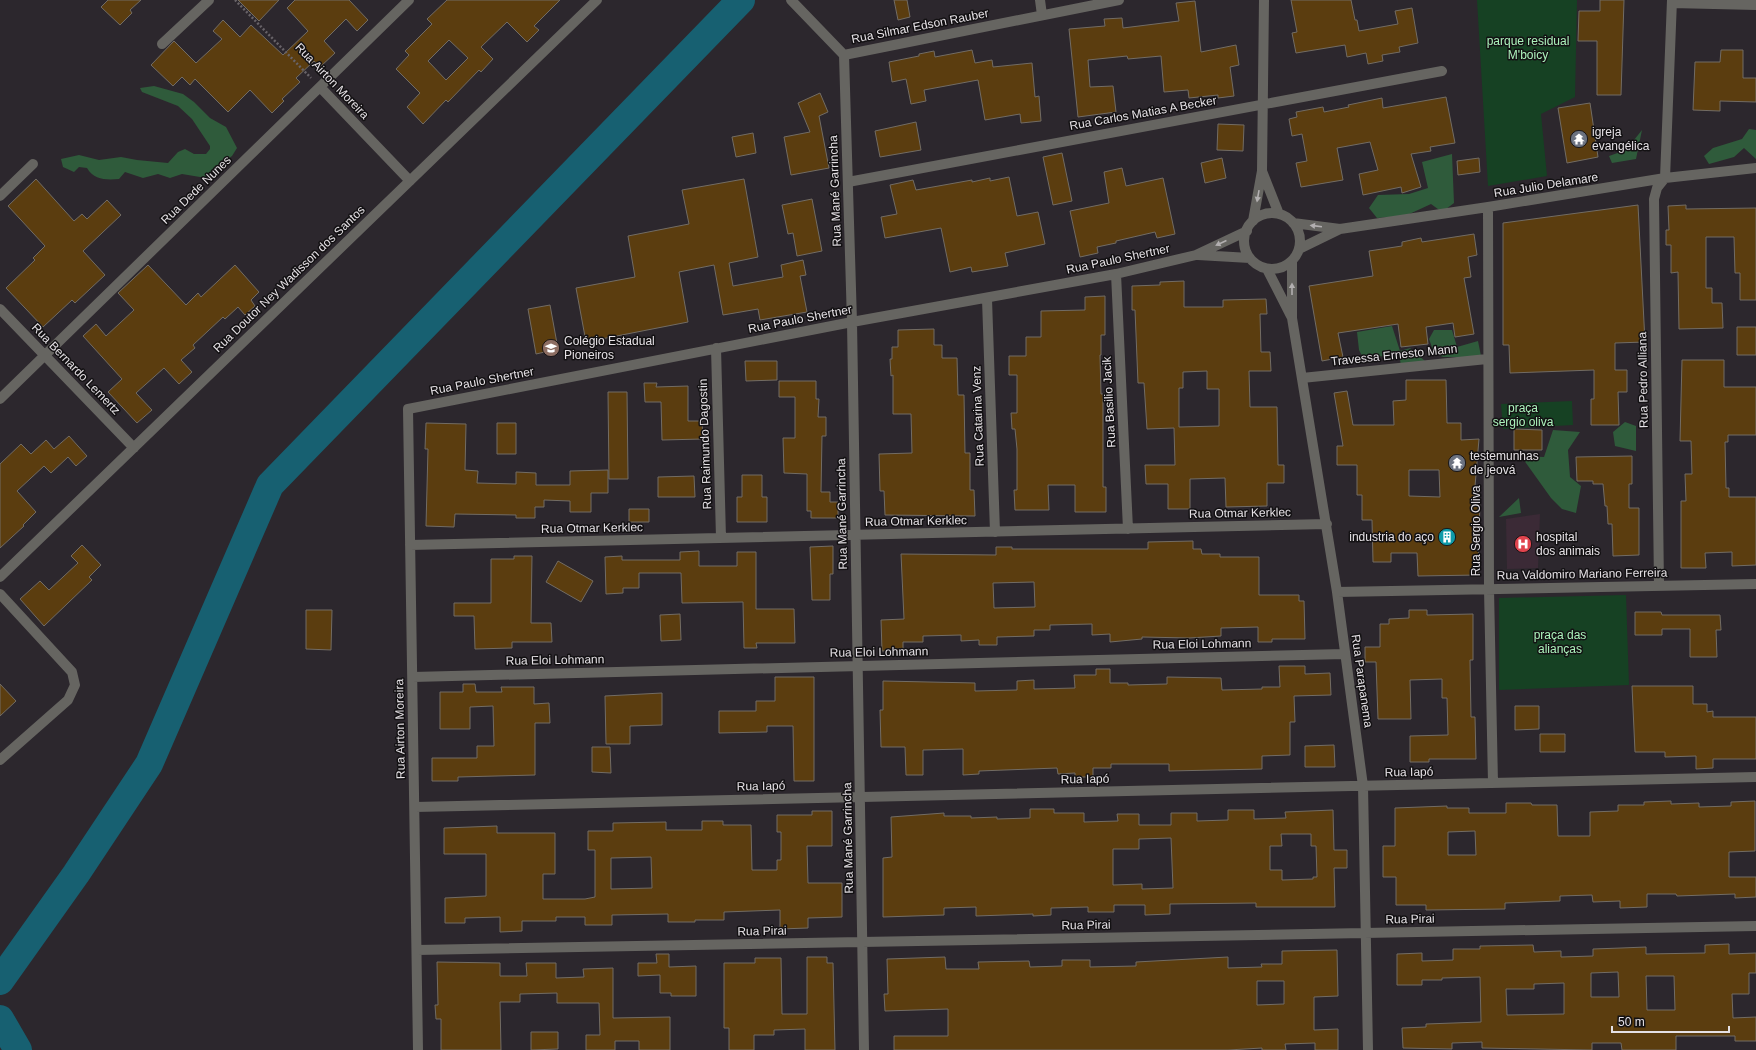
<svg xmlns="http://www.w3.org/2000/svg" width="1756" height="1050" font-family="Helvetica,sans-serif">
  <rect width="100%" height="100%" fill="#2c272d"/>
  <path fill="#3b2a36" d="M1540,514L1538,568L1507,569L1506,519Z"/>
  <path fill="#164123" d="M1477,0H1577L1575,97L1541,114L1547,176L1488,186Z
    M1572,401L1573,425L1503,429L1501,404Z
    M1626,595L1629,685L1499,690V598Z"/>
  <path fill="#2f5b3b" d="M154,86L183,94L194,102L210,118L226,127L237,148L232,156L219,165L220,173L217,176L206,178L182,174L170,178L158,174L143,178L125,172L119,179C106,180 94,180 87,168L79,167L74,172L63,167L61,159L79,155L99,160L121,157L137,160L168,163L178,152L185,149L194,154H206L210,149V146L192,119L178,106L142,92L140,88Z
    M1749,129L1756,130V159L1744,148L1734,157L1709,164L1704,156L1713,148L1742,139Z
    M1642,130L1636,159L1612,163L1609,156L1626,150Z
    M1452,154L1454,203L1442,212L1431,204L1405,216L1377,218L1369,208L1378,195L1409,194L1428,188L1422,162Z
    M1392,326L1400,351L1410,348L1425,361L1401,367L1400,359L1379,356L1365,362L1359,350L1357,332Z
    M1434,330H1452L1457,347L1478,341L1481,356L1469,360L1457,357H1443L1434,353L1429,339Z
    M1625,422L1636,426V451L1615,446L1613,432Z
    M1553,430L1580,432L1568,450L1570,477L1581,486L1576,513L1562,509L1551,498L1521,456L1544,457Z
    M1519,498L1521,513L1499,517Z"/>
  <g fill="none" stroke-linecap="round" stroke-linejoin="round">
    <path stroke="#176071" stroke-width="28" d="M0,981L76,874L149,764L270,485L741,0
      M0,1019L18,1050"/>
  </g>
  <path fill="#5b3d0f" stroke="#726c64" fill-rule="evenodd" d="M108,0H141L130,10L132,13L120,25L101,7Z
    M238,0H279L259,21Z
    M295,0H349L368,20L357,31L346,19L324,41L335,53L320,67L314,61L296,78L300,82L282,99L284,101L272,113L250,90L228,112L195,79L190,85L182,77L173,86L151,65L174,41L196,63L222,39L213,31L223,20L240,37L251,25L283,55L308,31L287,8Z
    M447,0H560L534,26L539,30L527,42L507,22L481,47L493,59L481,72L479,70L448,102L446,100L423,124L407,107L420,93L396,69L409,55L405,51L432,24L427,19ZM449,40L468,58L446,80L428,61Z
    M894,0H907L910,17L898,20Z
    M1291,0H1351L1355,20H1357L1359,31L1398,24L1395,11L1412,8L1418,43L1399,47L1400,52L1382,55L1383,61L1368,64L1366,53L1347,57L1345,45L1296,53L1292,33L1297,32Z
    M1600,0H1624L1621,95H1597V41H1578L1579,11H1600Z
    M1195,1L1201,52L1236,45L1239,65L1230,67L1234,96L1218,98V95L1189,98L1188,90L1164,92L1161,56L1128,59L1127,56L1088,60L1090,87L1113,86L1116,112L1078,117L1069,29L1105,26L1104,19L1122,18L1123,28L1179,21L1176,3Z
    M972,50L975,63L992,60L993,67L1032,63L1035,97L1039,96L1041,121L1021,123L1020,114L985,120L978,80L924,90L926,101L911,104L906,79L892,82L889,62L919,56V54L934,51L935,57Z
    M1721,50H1743V78H1756V102L1720,101V111L1693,110L1695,62H1720Z
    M820,93L828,112L819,116L829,168L791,175L784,137L810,132L798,103Z
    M1446,97L1455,143L1430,147L1431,151L1411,154L1421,187L1402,193L1401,187L1363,195L1359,174L1378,170L1370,142L1337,148L1343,180L1301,187L1296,163L1307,161L1302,134L1292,136L1289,119L1297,117L1296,112L1323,107L1324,112L1349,107L1348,105L1382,98L1383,108Z
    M1590,103L1598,157L1567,163L1558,108Z
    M916,122L921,150L880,157L875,131Z
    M1218,124L1244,125L1243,151L1217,150Z
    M753,133L756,153L736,157L732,137Z
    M1062,153L1072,201L1053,205L1043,157Z
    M1222,158L1226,178L1205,183L1201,163Z
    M1479,158L1480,172L1458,175L1457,161Z
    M1122,168L1126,186L1163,178L1175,234L1157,238L1155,232L1116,241V243L1097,247L1098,253L1080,257L1070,211L1109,203L1104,172Z
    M1009,177L1017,216L1038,212L1045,244L1005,253L1008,266L972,272L971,267L950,272L941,228L885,238L881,217L897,214L890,185L913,180L916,190L972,180V182L990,178V181Z
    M36,179L74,221L82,214L87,219L107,200L121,215L83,251L105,275L75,303L72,300L43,327L6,288L35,260L33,258L45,246L8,206Z
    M744,179L758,257L729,263L733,286L783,277L781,265L803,260L806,275L800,276L807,312L760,320L758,309L723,315L714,265L679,272L688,322L586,342L576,288L635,277L628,236L689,224L682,190Z
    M812,199L822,251L797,256L793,233L788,234L782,205Z
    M1638,205L1645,342L1615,343V370H1627V392H1618L1619,425H1591V399H1594V370L1510,373L1509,345H1503V223Z
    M1686,205V209L1756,208V300H1740V273H1735L1734,237H1706V288H1712V303H1722L1723,328L1679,329L1678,272L1671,273V245H1666V230H1669L1668,206Z
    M1474,234L1477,255L1468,257L1471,277L1464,278L1474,334L1455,337L1453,323L1426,327L1428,344L1401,347L1398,324L1338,333L1343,357L1322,361L1309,286L1373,276L1369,251L1402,246V242L1421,238L1422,242Z
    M148,265L186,305L198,293L201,297L235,265L259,292L251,300L255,306L245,315L238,307L225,319L223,317L193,345L195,348L181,360L192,372L179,384L164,368L136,393L152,410L137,423L108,392L122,379L83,336L96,324L106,336L134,310L118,293Z
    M1184,281V307H1223V300L1266,299L1267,314H1260L1261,352H1270L1271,371H1249L1250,407H1277L1278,465H1284V483H1267V506L1226,507L1225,478L1190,479V509H1168V484H1146L1145,465H1175L1174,428L1147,429L1144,383H1138L1135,310H1132V286L1160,285V282ZM1207,371V389H1219V426L1179,427V388H1183V372Z
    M1105,296V335H1101V355H1100L1101,394H1103V487H1106V512H1075V485H1048L1049,510H1015L1014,490H1017V449L1015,429H1012L1011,413H1017V375H1009V356H1026V337H1041V311L1085,310V297Z
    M550,305L558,349L536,354L528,309Z
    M1737,327H1756V355H1737Z
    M934,329V345H942V358H957L958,395H964L965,453H970V490H974L975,516L885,515L884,491H880L879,454L912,453L911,414H893V375L891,376L890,359H892V347H898V330Z
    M1682,360H1724V387H1756V435H1728V442H1725L1726,488H1729V497H1756V565L1732,566V552L1705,553L1706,568H1681V501H1686L1685,474H1692L1691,441H1680Z
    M745,361H777V380L746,381Z
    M1406,380H1446L1447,423H1461V440L1479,439L1474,498L1480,499L1478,575L1418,576L1417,553H1391V562H1373L1372,520H1362V495H1357V465H1337V446H1343L1334,393L1347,391L1353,425H1394L1393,401L1406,400ZM1409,470H1439L1440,497L1409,496Z
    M779,381H816V399H819L818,417H826V436H822L821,492H830V502H838V518H811V511H807V474L784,473L783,438H795V397H779Z
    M644,383H657L656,387L688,386V421H702L703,439L662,440L661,402H645Z
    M608,392H627L628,479H609Z
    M426,423L466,424L465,470L478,471L477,483L516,484V472L536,473V485H570V471L608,470V493H591V512H570V501L544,500V507H535V518H516V515L455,514L454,527L426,526L428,449H425Z
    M497,423H516V454H497Z
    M1514,429L1542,430V450H1514Z
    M69,436L87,456L76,466L68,457L51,473L44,466L17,491L36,512L23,525L24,526L0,548V464L21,444L31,454L46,440L54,449Z
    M1632,456V484H1629V508H1639V555L1613,556L1612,524H1608L1607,506H1605L1603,484H1593V481H1577L1576,457Z
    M742,475H762V497H767V522H737V497H742Z
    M694,476L695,497H658V477Z
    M629,509H649V522H629Z
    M1193,541V549H1201L1202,554H1220V557H1259V595H1299V601H1304L1305,639H1272V642H1258V627L1221,628V636L1189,638L1142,637V639L1110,642V634L1092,635V624L1050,625V630H1034V636L997,637V645H979V640L961,641V635L923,636V642H903V650L882,651L881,620L904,619L901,554L996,555V547H1012V549H1148V542ZM1034,582L1035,607L994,608L993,583Z
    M82,545L101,565L89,577L92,580L44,626L20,599L40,581L49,590L78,563L71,556Z
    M833,546V574H830V600H812L810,547Z
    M699,551V566H737V552H756V609H794L795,643H756L757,648H744L743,602L682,603L681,573H639V588H623V593L606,594L605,557L622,556V560H680V552Z
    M514,556H532L531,623H551L552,642H512V648L475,649L474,616H454V603H491V559H514Z
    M558,561L593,581L581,602L546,582Z
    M306,610H332L331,650L306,649Z
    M1409,610H1427V615L1473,614V660H1470L1471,717H1475L1476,759H1429V762H1410V736L1448,735L1447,698H1442V679L1410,680L1411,719H1378L1376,662H1365V647H1380V624H1389V619L1409,618Z
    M1635,612H1661L1662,615H1720L1721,630H1716L1717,657H1690V629H1662V635H1635Z
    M680,614L681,640L661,641L660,615Z
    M1279,666H1305V674L1330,673L1331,695L1294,696L1295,722H1290V755L1262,756V769L1169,771V764H1111V768H1093V777H1075V773L1058,774L1057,768L979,771V774L963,775V749L923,750V775H906L905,747H881L880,710H883V681L975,683V691L1017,690V681L1034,680V689L1075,688L1074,675H1096V669H1110V683H1128V685L1167,684V677L1221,678L1222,690L1262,689V687H1280Z
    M775,677H814V781H794L793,726H767V732L719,733V711H756V701H775Z
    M0,684L16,701L0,716Z
    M463,684H475L476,692H502L501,687H534V704L549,703L550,723H535V775L458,777V781H432V758H477V746H494L493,706L470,707V729H440V692H463Z
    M1632,686H1693V704H1707V712L1713,711V717H1756V759H1713V768L1696,769V756L1665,757V752H1635Z
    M662,693V725L630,726V744H606L605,696Z
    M1515,706H1539V729L1515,730Z
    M1540,734H1565V752H1540Z
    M1334,745L1335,767H1305V746Z
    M592,747H610L611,773L592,772Z
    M1671,801V804L1699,803V807L1731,806V802L1755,801V851L1729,852V877H1756V897L1735,898V894L1677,896L1676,894H1647V907L1620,908V901L1593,902L1592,895L1560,896V901L1505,903V909L1426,910V905H1396V877H1383V846H1395V808L1447,806V808H1469V813H1506V803H1531L1532,805H1557L1558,836H1590V812L1618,811V805H1644V802ZM1475,831L1476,855H1448V832Z
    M1030,809H1054V813H1084V822L1118,821L1117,814H1139V825H1171V813H1197V821L1228,820V810H1254V819L1286,818L1285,812L1333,810L1334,850H1347V868H1334L1335,907H1256V903L1170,904V914L1145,915V905H1114V912H1088V907L1051,908V915L1033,916V914L976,916V907L944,908V915L883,917V858L892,857L891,817L944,813V816H971V818L997,817V819L1030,818ZM1281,834H1311V846H1316L1317,877H1313V879L1282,880V870H1270V846H1282ZM1171,838L1173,888L1142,889V884L1113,885V849H1139V839Z
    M812,811H832V846H807L808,883H842V917L808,918V928L780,929V910L724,912V920H695V922H668V914L612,915V925H585V917H556V921H522V931L500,932V917L465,918V923H445V898L486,896V854H444V828L497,826V833H555V874H543V899H585L595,897V850H588V831H613V823L666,822V830H702V821H723V825H751L752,870H777V860H781V832H777V815H812ZM651,857L652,888L611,889V858Z
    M1729,944V954L1756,953V973H1749V994H1732L1733,1018L1756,1017V1041H1735V1036H1676V1050H1622L1621,1043H1592V1050L1482,1048V1042L1452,1043V1049L1403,1048L1402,1028L1426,1027V1024L1481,1022L1480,977L1442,978V980H1422V985H1397V954L1422,953V961L1453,960V949H1480V946L1533,945L1534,952L1561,951V957L1593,956V949L1621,948L1646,947V954L1705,953V945ZM1618,972L1619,997H1591V973ZM1646,976H1674L1675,1010H1647ZM1564,983V1014L1507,1015L1506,989H1534V984Z
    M1337,950L1338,996L1314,997V1030L1338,1029V1050H1315V1043L1285,1044L1286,1050H1262V1048L1228,1050H894V1036H948V1009L885,1011L884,994H888L887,959L945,957L946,969H979L978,962L1029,961L1030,967L1062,966V960H1090V967L1136,966V962L1228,957V968L1262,967L1261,964H1282V951ZM1257,981H1284V1004L1257,1005Z
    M656,954H669V967L696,966V996H671V993H660V975L638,976V963H657Z
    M807,957H827V963H833L835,1050H805V1029L774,1030V1035H754V1050H729V1028H724V963H755V958H781L782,1014H807Z
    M437,962L500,963V976H527L526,963H556V978L584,977L583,969L613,968V1018L670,1017V1050H639V1041H615V1050H586V1035H600L599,1003H557V993L520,994V1002H500L501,1050H441V1019H436L435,1005H438Z
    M531,1032H558V1049L531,1050Z"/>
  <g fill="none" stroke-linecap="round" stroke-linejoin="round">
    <path stroke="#686368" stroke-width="2.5" stroke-dasharray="2 2" stroke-linecap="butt" d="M235,0L311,78"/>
    <path stroke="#666561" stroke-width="10" d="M791,0L844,55L852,322L864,1050
      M1040,0L1042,15
      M1672,3L1756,5
      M162,44L209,0
      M844,55L1119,0
      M320,87L410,181
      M1262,171L1279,214
      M848,182L1442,71
      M0,196L33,164
      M1488,207L1489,589L1493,783
      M1244 241a28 28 0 1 1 56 0a28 28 0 1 1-56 0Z
      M1253,221L1262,171L1264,0
      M1293,223L1340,229L1488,207L1665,178L1756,168
      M1299,249L1340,229
      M1198,255L1250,258
      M1292,261V318L1337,592L1363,786L1368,1050
      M1267,269L1291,316
      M1116,274L1128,529
      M987,299L995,532
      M0,309L134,448
      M716,348L721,538
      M1302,378L1487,359
      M0,399L409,0
      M410,545L1327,524
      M0,577L597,0
      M1659,585L1654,199L1657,188L1665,178L1672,0
      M1337,592L1756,584
      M0,594L72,672L75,685L68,700L0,760
      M413,677L1345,654
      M415,807L1756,777
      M417,950L1756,926
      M418,1050L408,409L852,322L1116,274L1196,255L1247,231"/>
  </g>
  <defs><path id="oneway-solid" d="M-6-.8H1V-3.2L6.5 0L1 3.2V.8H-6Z"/></defs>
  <g fill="#b2afb0">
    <use href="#oneway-solid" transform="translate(1258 196) rotate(100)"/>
    <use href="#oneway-solid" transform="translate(1316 226) rotate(-173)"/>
    <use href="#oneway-solid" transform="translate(1221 243) rotate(155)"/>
    <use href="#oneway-solid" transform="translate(1292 289) rotate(-90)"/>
  </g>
  <defs>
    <symbol id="temple-disc" viewBox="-11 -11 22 22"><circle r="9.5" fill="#6b7280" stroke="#131113"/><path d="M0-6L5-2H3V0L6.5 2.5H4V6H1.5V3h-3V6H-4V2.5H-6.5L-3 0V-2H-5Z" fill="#fff"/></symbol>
    <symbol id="school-disc" viewBox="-11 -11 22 22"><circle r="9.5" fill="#8d6e63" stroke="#131113"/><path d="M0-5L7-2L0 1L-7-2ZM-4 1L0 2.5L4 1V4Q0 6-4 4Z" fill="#fff"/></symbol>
    <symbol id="building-disc" viewBox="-11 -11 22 22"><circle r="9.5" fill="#0f9aa8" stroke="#131113"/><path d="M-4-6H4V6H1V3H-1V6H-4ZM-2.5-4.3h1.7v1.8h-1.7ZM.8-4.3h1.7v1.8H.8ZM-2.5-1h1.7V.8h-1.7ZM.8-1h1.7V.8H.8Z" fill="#fff"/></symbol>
    <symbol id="hospital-disc" viewBox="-11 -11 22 22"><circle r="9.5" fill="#e0444e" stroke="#131113"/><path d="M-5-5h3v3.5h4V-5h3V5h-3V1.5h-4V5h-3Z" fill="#fff"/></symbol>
  </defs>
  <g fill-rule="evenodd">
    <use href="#temple-disc" x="1569" y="129" width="20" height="20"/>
    <use href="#school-disc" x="541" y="338" width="20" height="20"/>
    <use href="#temple-disc" x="1447" y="453" width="20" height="20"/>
    <use href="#building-disc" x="1437" y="527" width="20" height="20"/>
    <use href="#hospital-disc" x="1513" y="534" width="20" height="20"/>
  </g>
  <g text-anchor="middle" stroke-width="3" stroke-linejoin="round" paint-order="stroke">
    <g font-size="12" fill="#e5e1e5" stroke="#131113">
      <text transform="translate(920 26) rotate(-11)" y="4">Rua Silmar Edson Rauber</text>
      <text transform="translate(332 81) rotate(46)" y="4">Rua Airton Moreira</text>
      <text transform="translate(1143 113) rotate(-10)" y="4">Rua Carlos Matias A Becker</text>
      <text transform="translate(1546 185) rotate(-9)" y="4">Rua Julio Delamare</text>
      <text transform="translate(196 190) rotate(-44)" y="4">Rua Dede Nunes</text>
      <text transform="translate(835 191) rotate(-92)" y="4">Rua Mané Garrincha</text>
      <text transform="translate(1118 259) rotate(-12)" y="4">Rua Paulo Shertner</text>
      <text transform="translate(289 279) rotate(-44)" y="4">Rua Doutor Ney Wadisson dos Santos</text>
      <text transform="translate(800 319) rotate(-11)" y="4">Rua Paulo Shertner</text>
      <text transform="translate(1394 355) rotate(-6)" y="4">Travessa Ernesto Mann</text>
      <text transform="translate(76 369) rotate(46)" y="4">Rua Bernardo Lemertz</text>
      <text transform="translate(1643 380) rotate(-91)" y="4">Rua Pedro Alliana</text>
      <text transform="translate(482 381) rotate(-11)" y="4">Rua Paulo Shertner</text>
      <text transform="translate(1109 402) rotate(-93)" y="4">Rua Basilio Jacik</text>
      <text transform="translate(978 416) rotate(-92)" y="4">Rua Catarina Venz</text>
      <text transform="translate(705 444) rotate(-92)" y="4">Rua Raimundo Dagostin</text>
      <text transform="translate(1240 513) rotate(-1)" y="4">Rua Otmar Kerklec</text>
      <text transform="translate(842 514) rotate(-91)" y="4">Rua Mané Garrincha</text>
      <text transform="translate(916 521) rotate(-1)" y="4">Rua Otmar Kerklec</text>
      <text transform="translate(592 528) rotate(-1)" y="4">Rua Otmar Kerklec</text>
      <text transform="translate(1476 531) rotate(-90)" y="4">Rua Sergio Oliva</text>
      <text transform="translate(1582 574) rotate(-1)" y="4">Rua Valdomiro Mariano Ferreira</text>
      <text transform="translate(1202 644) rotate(-1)" y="4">Rua Eloi Lohmann</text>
      <text transform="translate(879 652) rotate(-1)" y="4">Rua Eloi Lohmann</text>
      <text transform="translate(555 660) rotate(-1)" y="4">Rua Eloi Lohmann</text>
      <text transform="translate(1362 681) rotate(82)" y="4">Rua Parapanema</text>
      <text transform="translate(400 729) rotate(-91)" y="4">Rua Airton Moreira</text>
      <text transform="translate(1409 772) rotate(-1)" y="4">Rua Iapó</text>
      <text transform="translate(1085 779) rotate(-1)" y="4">Rua Iapó</text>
      <text transform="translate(761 786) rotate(-1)" y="4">Rua Iapó</text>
      <text transform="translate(848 838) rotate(-91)" y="4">Rua Mané Garrincha</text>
      <text transform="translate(1410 919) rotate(-1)" y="4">Rua Pirai</text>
      <text transform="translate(1086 925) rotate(-1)" y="4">Rua Pirai</text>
      <text transform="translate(762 931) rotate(-1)" y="4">Rua Pirai</text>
    </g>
    <g font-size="12" fill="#acf3bc" stroke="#131113">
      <text x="1528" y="45">parque residual<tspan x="1528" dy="14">M'boicy</tspan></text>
      <text x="1523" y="412">praça<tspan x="1523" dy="14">sergio oliva</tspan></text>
      <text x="1560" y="639">praça das<tspan x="1560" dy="14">alianças</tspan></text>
    </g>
    <g font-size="12" fill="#e5e1e5" stroke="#131113" text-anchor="start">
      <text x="1592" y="136">igreja<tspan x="1592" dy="14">evangélica</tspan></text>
      <text x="564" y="345">Colégio Estadual<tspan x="564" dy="14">Pioneiros</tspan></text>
      <text x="1470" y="460">testemunhas<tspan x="1470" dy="14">de jeová</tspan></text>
      <text x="1434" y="541" text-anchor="end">industria do aço</text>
      <text x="1536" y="541">hospital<tspan x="1536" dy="14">dos animais</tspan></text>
    </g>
  </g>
  <path d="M1612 1026v6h117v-6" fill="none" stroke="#e5e1e5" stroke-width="2"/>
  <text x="1618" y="1026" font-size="12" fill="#e5e1e5" stroke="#131113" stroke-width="3" paint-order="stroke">50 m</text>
</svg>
